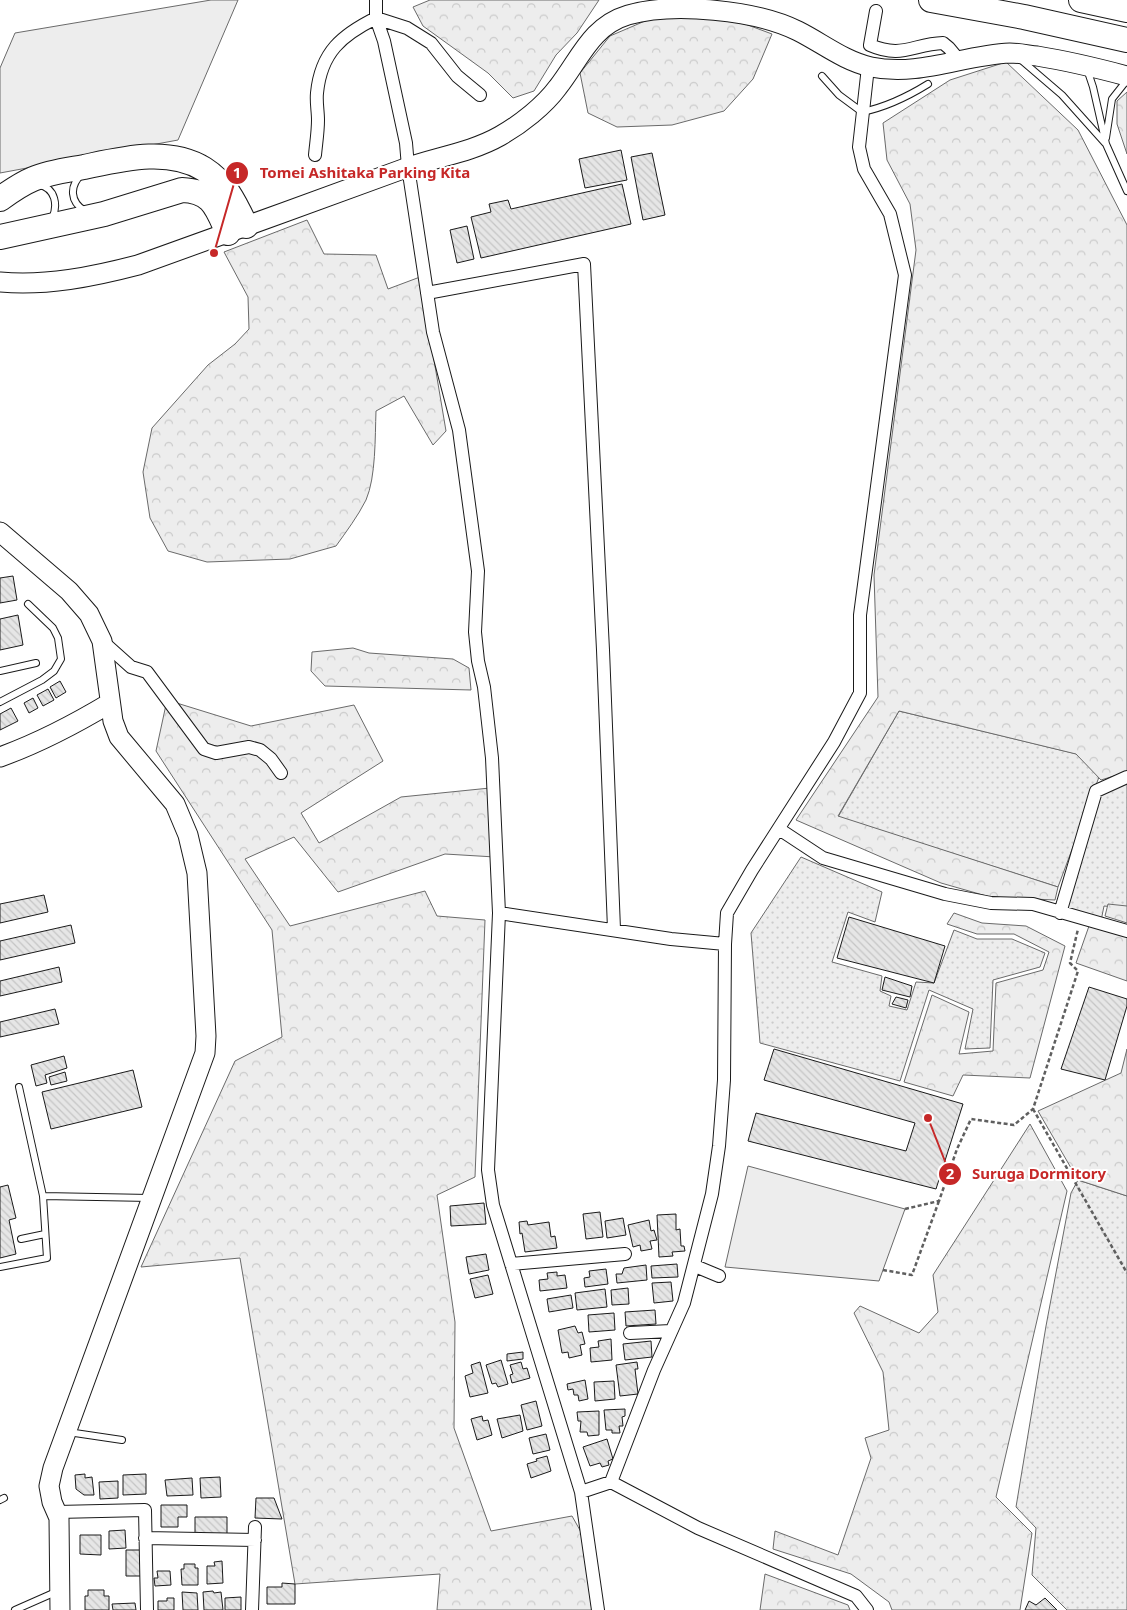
<svg xmlns="http://www.w3.org/2000/svg" width="1127" height="1610" font-family="'Noto Sans',sans-serif">
  <defs>
    <pattern id="grass-dots" width="8" height="8" patternUnits="userSpaceOnUse" patternTransform="scale(1.25)"><rect width="8" height="8" fill="#ededed"/><path d="M2 2h.1M6 6h.1" fill="none" stroke="#cbcbcb" stroke-width="1.8" stroke-linecap="round"/></pattern>
    <pattern id="forest-crowns" width="20" height="18" patternUnits="userSpaceOnUse" patternTransform="scale(1.25)"><rect width="20" height="18" fill="#ededed"/><path d="M2 6a3 3 0 1 1 6 0M12 15a3 3 0 1 1 6 0" fill="none" stroke="#cbcbcb"/></pattern>
    <pattern id="building-back-hatch" width="6" height="6" patternUnits="userSpaceOnUse" patternTransform="scale(1.25)"><rect width="6" height="6" fill="#e6e6e6"/><path d="M-1 5l2 2M0 0l6 6M5-1l2 2" fill="none" stroke="#c5c5c5"/></pattern>
  </defs>
  <rect width="100%" height="100%" fill="#fff"/>
  <path fill="url(#grass-dots)" stroke="#6a6a6a" d="M899,711L1077,754L1099,777L1058,887L838,817Z
    M1127,776V908L1104,906L1101,921L1057,906L1096,791Z
    M801,857L882,892L875,922L848,912L832,962L882,976L880,991L891,996L889,1006L907,1010L916,982L934,983L954,930L977,939H1012L1045,953L1040,967L993,980L990,1048L965,1049L973,1009L929,990L900,1081L760,1043L751,933Z
    M1078,1180L1127,1196V1610H1067L1032,1575L1036,1528L1016,1507L1046,1326L1071,1193Z"/>
  <path fill="url(#forest-crowns)" stroke="#6a6a6a" d="M430,0H599L577,33L556,55L534,91L513,98L488,73L423,26L413,7Z
    M652,18H729L772,34L753,79L724,111L672,125L617,127L588,113L580,73L610,36Z
    M1006,62L1078,130L1127,225V772L1101,780L1076,754L899,711L838,816L1058,887L1055,900L990,897L941,883L796,820L878,697L874,575L916,250L910,204L887,160L883,123L950,80Z
    M1127,92V154L1117,124V101Z
    M307,220L324,254L376,255L388,289L420,277L446,431L433,445L404,396L376,411C375,437 376,477 366,500C358,516 346,532 336,546L290,559L207,562L168,551L150,518L143,472L152,428L208,365L235,344L249,329L248,297L224,252Z
    M353,648L369,653L453,659L469,668L471,690L325,686L311,671L312,652Z
    M167,700L251,726L354,705L383,761L301,813L319,843L401,797L490,788L495,857L445,854L338,892L294,837L245,859L290,926L425,891L437,916L485,920L475,1177L437,1195L455,1322L454,1428L491,1531L572,1516L581,1532L592,1610H437L440,1574L295,1584L240,1258L141,1267L235,1061L282,1037L272,930L156,751Z
    M1108,904L1127,906V923L1105,916Z
    M954,913L982,923L1026,926L1065,946L1030,1078L963,1075L953,1096L904,1082L932,995L969,1012L959,1054L993,1051L996,983L1043,970L1049,952L1014,934H977L947,924Z
    M1089,926L1127,935V981L1076,963Z
    M1127,1049V1196L1078,1180L1038,1111L1121,1073Z
    M1030,1124L1067,1191L996,1497L1032,1533L1020,1610H892L889,1602L851,1574L773,1549L775,1531L838,1555L871,1458L865,1438L889,1430L883,1372L854,1313L860,1306L919,1333L938,1312L933,1275Z
    M765,1574L848,1605L850,1610H760Z"/>
  <path fill="#ededed" stroke="#6a6a6a" d="M211,0H238L178,140L0,173V68L15,33Z
    M748,1166L905,1209L879,1281L725,1267Z"/>
  <path fill="url(#building-back-hatch)" stroke="#1a1a1a" d="M621,150L627,180L585,188L579,159Z
    M652,153L665,215L643,220L631,157Z
    M622,184L631,224L481,258L471,217L491,212L489,204L508,200L511,209Z
    M467,226L474,259L457,263L450,230Z
    M13,576L17,600L0,603V578Z
    M18,615L23,645L0,650V619Z
    M60,681L66,692L56,698L50,687Z
    M48,689L54,700L43,706L37,695Z
    M33,698L38,708L29,713L24,703Z
    M11,708L18,721L0,730V714Z
    M44,895L48,912L0,923V904Z
    M849,917L945,946L934,983L837,958Z
    M71,925L75,943L0,960V941Z
    M59,967L62,982L0,996V981Z
    M885,977L912,986L910,997L882,990Z
    M1089,987L1127,999V1006L1105,1080L1061,1069Z
    M896,997L908,1000L906,1008L892,1004Z
    M55,1009L59,1024L0,1037V1022Z
    M774,1049L963,1104L936,1189L748,1141L756,1113L906,1151L915,1123L764,1080Z
    M64,1056L67,1068L45,1075L47,1083L36,1086L31,1065Z
    M133,1070L142,1107L51,1129L42,1092Z
    M65,1072L67,1081L51,1085L49,1077Z
    M8,1185L16,1218L9,1220L16,1254L0,1258V1187Z
    M484,1203L486,1224L451,1226L450,1206Z
    M600,1212L603,1237L586,1239L583,1214Z
    M676,1214V1230L680,1229L681,1246H684L685,1251L672,1252L673,1256L659,1257L657,1215Z
    M623,1218L626,1235L607,1238L605,1221Z
    M649,1220L651,1231L654,1230L657,1240L650,1241L652,1249L641,1251L640,1245L633,1247L628,1225Z
    M527,1221L528,1225L549,1222L551,1237L555,1236L557,1248L525,1252L522,1233L520,1234L519,1222Z
    M486,1254L489,1270L469,1274L466,1257Z
    M677,1264L678,1277L652,1278L651,1266Z
    M646,1265L647,1280L617,1283L616,1274H622L624,1268Z
    M606,1269L608,1284L585,1287L584,1278L590,1277L589,1271Z
    M557,1272V1276L565,1275L567,1288L540,1291L539,1280L548,1279L547,1273Z
    M488,1275L493,1294L475,1298L470,1279Z
    M671,1282L673,1301L654,1303L652,1283Z
    M628,1288L629,1304L612,1305L611,1290Z
    M605,1289L607,1307L577,1310L575,1293Z
    M571,1295L573,1308L549,1312L547,1299Z
    M655,1310L656,1324L626,1326L625,1312Z
    M614,1313L615,1330L589,1332L588,1315Z
    M575,1326L578,1333L582,1332L585,1344L580,1345L582,1355L569,1358L568,1352L562,1353L558,1330Z
    M611,1339L612,1360L591,1362L590,1348L599,1347L598,1341Z
    M651,1341L652,1357L625,1360L623,1344Z
    M523,1352V1359L507,1361V1354Z
    M501,1360L508,1384L498,1387L496,1383L492,1384L486,1365Z
    M480,1362L488,1393L470,1397L465,1376L473,1373L471,1365Z
    M521,1362L523,1369L527,1368L530,1378L512,1383L510,1375L513,1374L510,1365Z
    M637,1362L638,1369H635L638,1394L620,1396L616,1365Z
    M585,1380L588,1399L579,1401L578,1395H574L573,1389L568,1390L567,1384Z
    M614,1381L615,1399L595,1401L594,1382Z
    M536,1401L542,1426L527,1430L521,1405Z
    M625,1409V1416L622,1417L623,1426H619L620,1433H612V1430H606L604,1410Z
    M599,1411V1435L588,1436L587,1432H580L581,1421H578L577,1412Z
    M520,1415L523,1431L502,1438L497,1419Z
    M482,1416L483,1421L488,1420L492,1435L477,1440L471,1419Z
    M546,1434L550,1450L533,1454L529,1438Z
    M607,1439L613,1459L608,1461L609,1465L602,1467L600,1463L590,1466L583,1447Z
    M547,1456L551,1471L531,1478L527,1464L537,1461L536,1459Z
    M85,1474V1478L92,1477L94,1495H84L76,1489L75,1475Z
    M146,1474V1494L123,1495V1475Z
    M220,1477L221,1497L201,1498L200,1478Z
    M192,1478L193,1495L167,1496L165,1480Z
    M118,1481V1498L100,1499L99,1482Z
    M256,1498H274L282,1519L255,1518Z
    M161,1505H187V1517H178V1527H161Z
    M195,1517H227V1534H195Z
    M125,1530L126,1548L109,1549V1531Z
    M80,1535H101V1555L80,1554Z
    M126,1550H141L142,1576H126Z
    M222,1561L223,1583L207,1584V1566H215L214,1562Z
    M184,1564H195V1568H198V1585H182L181,1569H184Z
    M157,1571H170L171,1585L155,1586L154,1578H158Z
    M282,1583L295,1584V1604H267V1587H282Z
    M88,1590H104V1596H109V1610H85V1596H88Z
    M213,1591L214,1593L221,1592L223,1610H204L203,1592Z
    M182,1592L197,1593L198,1610H183Z
    M241,1597V1610H225V1598Z
    M167,1598H174V1610H158V1601H167Z
    M1045,1598L1057,1610H1025L1029,1601L1036,1605Z
    M135,1603L136,1610H113L112,1604Z"/>
  <g fill="none" stroke-linecap="round" stroke-linejoin="round">
    <defs>
      <path id="lane" d="M1020,59L1062,95L1105,143
        M1087,69L1093,87L1106,144L1127,191
        M822,76L839,95L862,112C887,107 907,97 928,84
        M1106,138L1112,99L1127,80
        M82,174C69,186 70,202 85,211
        M39,185C56,188 58,206 52,219
        M0,671L36,663
        M0,702L42,680L54,671L61,659L58,638L53,628L28,604
        M19,1087L43,1196
        M21,1239L45,1234
        M0,1267L47,1258L43,1196L150,1198
        M68,1432L122,1440
        M0,1500L4,1498
        M15,1610L58,1591"/>
      <path id="street" d="M376,0V18L384,41L406,143L408,167L433,332L459,430L478,571L475,632L478,661L484,687L492,758L499,913L488,1170L493,1205L581,1492L598,1610
        M876,11L870,45C902,59 913,44 943,43L949,48L959,60
        M315,155C316,144 318,132 318,120C318,111 316,102 317,93C321,52 342,35 376,18L407,28L431,43L457,76L480,95
        M427,293L584,264L603,650L614,929
        M102,641L131,667L147,672L204,749L216,753L249,747L260,750L271,759L281,773
        M779,829L823,858L945,894L991,903L1033,904L1127,931
        M499,913L671,939L725,944
        M1060,913L1096,791L1127,777
        M511,1264L625,1254
        M695,1266L719,1276
        M630,1333L671,1331
        M611,1482L654,1370L684,1303L712,1194L719,1146L724,1080L725,944L727,913L752,870L834,742L860,693V615L905,275L890,214L864,169L859,147L868,67
        M581,1492L611,1482L698,1528L856,1596L867,1610
        M57,1512L145,1510L147,1610
        M145,1538L255,1540
        M252,1610L255,1527"/>
      <path id="secondary" d="M0,282C47,286 92,277 138,265C226,234 315,201 403,169C435,157 470,153 500,136C521,124 544,106 558,87C580,59 591,26 628,15C673,2 756,10 798,31C822,43 844,61 871,67C919,77 963,55 1010,53C1019,53 1028,55 1037,56C1068,61 1097,68 1127,76
        M0,532L69,591L89,614L102,641L113,721L119,737L175,804L188,835L197,873L206,1036L205,1053L53,1468L49,1486L52,1502L59,1518L60,1610
        M0,757C39,743 75,724 110,703"/>
      <path id="highway" d="M931,0L1024,17L1127,40
        M1081,0L1127,10
        M0,199C11,191 21,184 33,179C49,172 67,170 84,167C122,159 168,147 204,169C226,183 235,203 246,226
        M0,237L104,214L182,190C213,191 217,209 228,233"/>
    </defs>
    <use href="#lane" stroke="#1a1a1a" stroke-width="8"/>
    <use href="#street" stroke="#1a1a1a" stroke-width="14"/>
    <use href="#secondary" stroke="#1a1a1a" stroke-width="21"/>
    <use href="#highway" stroke="#1a1a1a" stroke-width="26"/>
    <path stroke="#5f5f5f" stroke-width="2.5" stroke-dasharray="4 2.5" stroke-linecap="butt" d="M1033,1109L1127,1273
      M905,1209L939,1201L957,1149L971,1119L1014,1125L1033,1109L1078,971L1070,963L1078,929
      M883,1270L912,1275L939,1201"/>
    <use href="#lane" stroke="#fff" stroke-width="6"/>
    <use href="#street" stroke="#fff" stroke-width="12"/>
    <use href="#secondary" stroke="#fff" stroke-width="19"/>
    <use href="#highway" stroke="#fff" stroke-width="24"/>
  </g>
  <path fill="none" stroke="#c62828" stroke-width="2" d="M214 253L237 173M928 1118L950 1174"/>
  <g fill="#c62828" stroke="#fff" stroke-width="2">
    <circle cx="214" cy="253" r="5"/>
    <circle cx="928" cy="1118" r="5"/>
    <circle cx="237" cy="173" r="12"/>
    <circle cx="950" cy="1174" r="12"/>
  </g>
  <g font-size="15" text-anchor="middle" font-weight="bold" fill="#fff">
    <text x="237" y="178">1</text>
    <text x="950" y="1179">2</text>
  </g>
  <g font-size="15" text-anchor="middle" font-weight="bold" fill="#c62828" stroke="#fff" stroke-width="4" stroke-linejoin="round" paint-order="stroke">
    <text x="365" y="178">Tomei Ashitaka Parking Kita</text>
    <text x="1039" y="1179">Suruga Dormitory</text>
  </g>
</svg>
